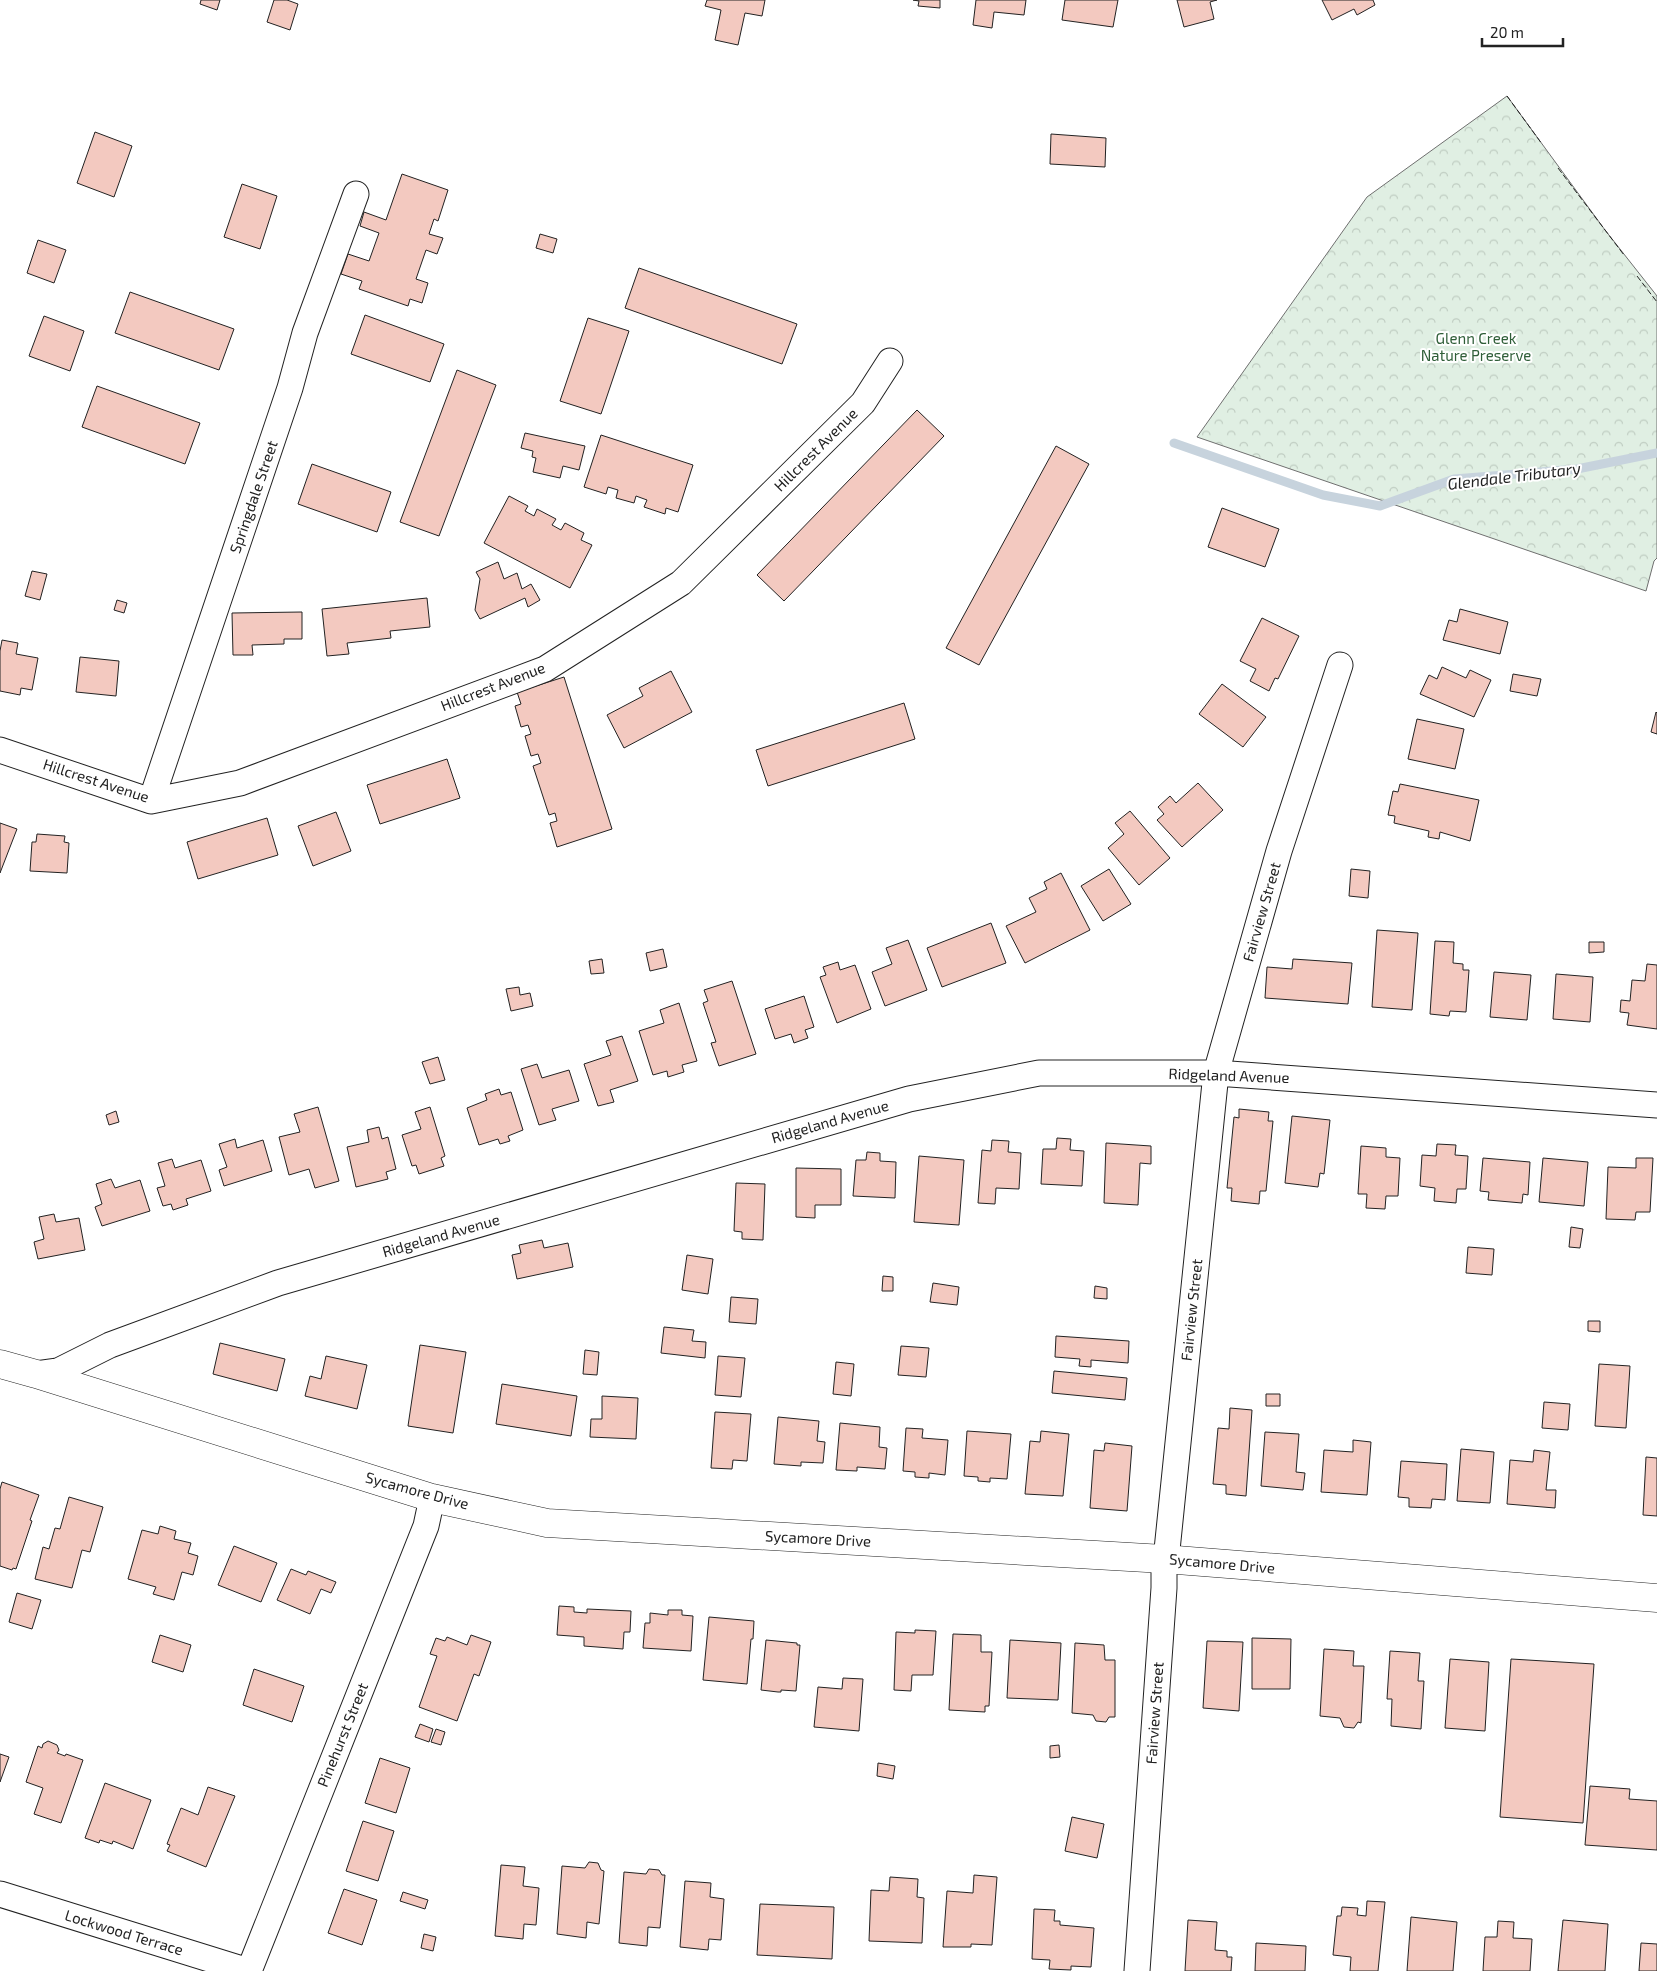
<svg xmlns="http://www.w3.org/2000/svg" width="1657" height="1971" font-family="'Exo 2',sans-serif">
  <defs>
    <pattern id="park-crowns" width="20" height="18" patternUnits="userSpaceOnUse" patternTransform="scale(1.25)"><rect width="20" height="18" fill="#e0efe3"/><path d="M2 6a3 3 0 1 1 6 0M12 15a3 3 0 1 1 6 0" fill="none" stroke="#c0cdc2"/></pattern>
  </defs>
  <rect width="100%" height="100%" fill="#fff"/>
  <path fill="url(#park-crowns)" stroke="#6f6f6f" d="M1507,96L1605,230L1657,296V558L1654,561L1646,591L1197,437L1367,197Z"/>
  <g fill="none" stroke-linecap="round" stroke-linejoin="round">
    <path stroke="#c7d3dd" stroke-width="9" d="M1174,443L1323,495L1380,506L1454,479L1577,469L1657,453"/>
  </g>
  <path fill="#f3c9c0" stroke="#222" d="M201,0H220L217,10L200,4Z
    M274,0H287L298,4L290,30L267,22Z
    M707,0H765L762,16L745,13L738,45L715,40L721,10L705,6Z
    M913,0H940V8L918,6L919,1Z
    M976,0H1026L1024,15L994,12L992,28L973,25Z
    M1065,0H1118L1113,27L1062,20Z
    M1177,0H1217L1210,2L1214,19L1184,27Z
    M1322,0H1373L1375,5L1357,15L1354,9L1332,20Z
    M95,132L132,146L114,197L77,183Z
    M1051,134L1106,138L1105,167L1050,164Z
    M402,174L448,190L438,221L434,219L429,234L443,238L437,254L426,250L416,279L428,283L422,303L410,299L408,306L359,289L362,281L341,274L348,254L369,261L379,233L360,226L364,212L386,220Z
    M242,184L277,196L260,249L224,237Z
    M540,234L557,239L553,253L536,248Z
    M38,240L66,250L54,283L27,273Z
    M639,268L797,324L782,364L625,308Z
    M130,292L234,329L219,370L115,333Z
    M365,315L444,344L430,382L351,354Z
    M44,316L84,331L70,371L29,356Z
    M588,318L629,331L601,414L560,401Z
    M457,370L496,385L439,536L400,522Z
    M97,386L200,423L185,464L82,427Z
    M917,410L944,436L784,601L757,575Z
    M525,433L585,446L579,470L563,466L560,478L533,472L536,458L532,457L533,451L521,448Z
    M601,435L693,465L678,512L666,508L665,514L644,507L647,500L636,496L634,503L616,498L618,490L608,487L606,494L584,487Z
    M1056,446L1089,464L979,665L946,648Z
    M312,464L391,492L377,532L298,504Z
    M509,496L528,506L525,511L534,516L537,509L556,519L552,525L561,530L565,523L584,533L581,540L592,545L570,588L484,543Z
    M1222,508L1279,529L1265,567L1208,547Z
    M498,562L504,579L517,573L522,589L531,584L540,600L528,607L525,598L480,619L475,610L480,579L476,572Z
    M32,571L47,574L40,600L25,596Z
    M427,598L430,627L390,631L391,638L347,643L349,654L327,656L322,609Z
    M117,600L127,603L124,613L114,610Z
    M1460,609L1508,622L1500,654L1443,640L1449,620L1457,622Z
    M302,612V639H284V644L252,645L253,655H233L232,613Z
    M1262,618L1299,636L1278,679L1275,678L1269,691L1250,681L1256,669L1240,661Z
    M2,640L18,643L16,654L38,658L32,690L21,688L20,695L0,691V651Z
    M80,657L119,661L116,696L76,692Z
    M1442,667L1466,678L1470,670L1491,680L1474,717L1420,694L1429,675L1437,679Z
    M671,671L692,712L624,748L607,715L643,696L639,688Z
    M1513,674L1541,679L1537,696L1510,691Z
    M564,677L612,829L557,847L550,823L557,821L555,813L549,815L533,766L541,763L538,754L531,756L525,736L531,734L528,725L521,727L515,706L521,704L517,692Z
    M1222,684L1266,717L1243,747L1199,714Z
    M904,703L915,739L768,786L756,750Z
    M1656,712L1657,713V734L1651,732Z
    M1417,719L1464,729L1455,769L1408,759Z
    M447,759L460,798L380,824L367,785Z
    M1198,783L1223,810L1182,847L1157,820L1164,814L1158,807L1170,796L1176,803Z
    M1400,784L1479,800L1470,841L1440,832L1439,839L1428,837L1429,831L1394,823L1395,816L1388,815L1393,791L1398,792Z
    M1130,811L1170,858L1139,885L1108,848L1124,834L1115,823Z
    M336,812L351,851L313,866L298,826Z
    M267,818L278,855L198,879L187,842Z
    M0,823L17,829L0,873Z
    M37,834L65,836L64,842L69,843L67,873L30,871L32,842H36Z
    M1109,869L1131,904L1103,921L1081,886Z
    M1351,869L1370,871L1368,898L1349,896Z
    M1061,873L1090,930L1025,963L1006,926L1036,912L1029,898L1047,889L1044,882Z
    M991,923L1006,963L942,987L927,948Z
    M1377,930L1418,933L1412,1010L1372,1007Z
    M908,940L927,990L885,1006L872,972L892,964L886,948Z
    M1435,941L1454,942L1453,963L1463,964V970H1469L1466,1012L1450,1011L1449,1016L1430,1014Z
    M1589,942H1604V952L1589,953Z
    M663,949L667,967L650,971L646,953Z
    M602,959L604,973L591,974L589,961Z
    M1293,959L1352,963L1348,1004L1265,998L1267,967L1292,969Z
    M838,962L840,970L855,965L871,1009L837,1023L820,977L826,975L823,967Z
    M1647,964L1657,965V1029L1627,1025L1629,1013L1620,1012L1621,1000L1630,1001L1632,980L1645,981Z
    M1494,972L1531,975L1527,1020L1490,1017Z
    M1556,974L1593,977L1590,1022L1553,1019Z
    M732,981L756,1054L719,1066L711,1043L716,1042L703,1003L708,1001L704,990Z
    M519,987L520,995L530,993L533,1006L511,1011L506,989Z
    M804,996L814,1027L805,1030L808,1038L794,1043L791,1034L775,1039L765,1009Z
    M679,1003L697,1061L682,1065L684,1072L668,1077L667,1071L653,1075L639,1031L664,1023L660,1010Z
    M622,1036L638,1081L610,1090L614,1102L598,1106L584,1064L611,1055L606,1041Z
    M438,1057L445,1080L430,1084L422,1062Z
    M537,1064L542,1078L569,1070L579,1101L552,1109L556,1120L539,1125L521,1069Z
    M499,1089L501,1095L511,1092L523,1130L508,1136L510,1141L500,1144L498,1139L479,1145L467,1108L487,1100L485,1094Z
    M318,1107L339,1181L315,1188L309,1169L289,1175L279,1137L300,1132L294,1114Z
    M430,1107L445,1156L441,1158L444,1166L419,1174L416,1165L412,1166L402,1135L421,1129L415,1112Z
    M1239,1109L1269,1112L1268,1121H1273L1266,1191H1260L1259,1204L1231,1201L1232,1188H1227L1234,1117L1239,1118Z
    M116,1111L119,1122L109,1125L106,1115Z
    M1292,1116L1330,1120L1324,1174L1320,1173L1318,1187L1285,1183Z
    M379,1127L382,1139L388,1137L396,1169L386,1172L388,1179L356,1187L347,1147L369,1142L367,1130Z
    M1057,1138L1071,1139L1070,1150L1084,1151L1082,1186L1041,1184L1043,1149H1056Z
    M235,1139L237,1148L263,1140L272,1171L224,1186L219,1170L227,1167L219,1144Z
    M992,1140L1009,1141L1008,1152L1021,1153L1019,1189L996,1188L995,1204L978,1203L982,1150L991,1151Z
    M1106,1143L1151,1146V1164L1140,1163L1138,1205L1104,1203Z
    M1437,1144L1456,1145L1455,1155L1468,1156L1466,1189H1457L1456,1203L1434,1201L1435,1188L1420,1186L1422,1155L1436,1156Z
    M1361,1146L1386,1148V1157L1400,1158L1398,1196H1386L1385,1209L1366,1208L1367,1194H1358Z
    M867,1152L880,1153V1161L896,1162L895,1198L853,1196L856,1160H866Z
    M919,1156L964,1160L959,1225L914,1222Z
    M1483,1158L1530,1162L1528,1195L1523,1194L1522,1203L1488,1200L1489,1192L1480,1191Z
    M1543,1158L1588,1162L1584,1206L1539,1202Z
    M1636,1158H1653L1650,1212H1636L1635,1220L1606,1219L1608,1167L1636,1168Z
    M172,1159L175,1168L201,1160L211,1191L186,1199L188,1205L173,1210L171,1204L163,1206L157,1188L165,1186L158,1163Z
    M796,1168L841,1169V1205H815V1218L796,1217Z
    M111,1179L115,1188L140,1180L150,1211L102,1226L95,1207L102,1204L96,1184Z
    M736,1183L765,1184L763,1240L742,1239V1232L734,1231Z
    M54,1214L56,1222L79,1218L85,1250L38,1259L34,1242L44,1239L39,1217Z
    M1571,1227L1583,1229L1580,1248L1569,1247Z
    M542,1240L544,1248L568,1243L573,1267L517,1279L512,1255L521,1253L519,1245Z
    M1468,1247L1494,1249L1492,1275L1466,1273Z
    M687,1255L713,1259L708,1294L682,1290Z
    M883,1276L893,1277V1291H882Z
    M933,1283L959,1287L957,1305L930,1302Z
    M1095,1286L1107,1288V1299L1094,1298Z
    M731,1297L758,1299L756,1324L729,1322Z
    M1588,1321H1600V1332L1588,1331Z
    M664,1327L694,1330L692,1341L706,1342L705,1358L661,1353Z
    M1056,1336L1129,1341L1128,1363L1091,1360V1367L1079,1366L1080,1359L1055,1357Z
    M220,1343L285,1359L277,1391L213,1374Z
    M420,1345L466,1352L453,1433L408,1426Z
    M901,1346L929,1348L926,1377L898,1375Z
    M585,1350L599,1352L597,1375L583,1374Z
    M326,1356L367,1365L357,1409L305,1396L310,1376L321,1379Z
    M718,1356L745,1358L741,1397L715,1395Z
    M836,1362L854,1364L851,1396L833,1394Z
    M1599,1364L1630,1366L1626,1428L1595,1426Z
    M1054,1371L1127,1378L1125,1400L1052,1393Z
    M502,1384L577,1396L571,1436L496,1424Z
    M1266,1394H1280V1406H1266Z
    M602,1396L638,1398L636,1439L590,1437L591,1419H602Z
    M1544,1402L1570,1404L1568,1430L1542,1428Z
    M1230,1408L1252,1410L1246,1496L1226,1494V1485L1213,1484L1218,1428L1229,1429Z
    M715,1412L751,1414L747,1461L733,1460L732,1469L711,1468Z
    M778,1417L819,1421L817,1441L825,1442L823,1463L801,1462V1466L774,1464Z
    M840,1423L880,1427L879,1447L887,1448L885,1469L857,1467V1471L836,1470Z
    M906,1428L923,1429L922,1438L948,1440L945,1475L929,1473V1478L915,1477V1472L903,1471Z
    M967,1431L1011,1434L1007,1479L990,1478V1482L978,1481V1477L964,1476Z
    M1041,1431L1069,1434L1063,1496L1025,1494L1030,1441L1040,1442Z
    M1265,1432L1299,1434L1296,1472L1305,1473L1303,1490L1261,1486Z
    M1353,1440L1371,1442L1367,1495L1321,1492L1324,1450L1353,1452Z
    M1105,1443L1132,1446L1127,1511L1090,1508L1094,1450L1104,1451Z
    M1461,1449L1494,1452L1490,1503L1457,1501Z
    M1534,1450L1550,1452L1546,1490H1556L1555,1508L1507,1504L1510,1460L1533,1462Z
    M1646,1457L1657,1458V1516L1643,1515Z
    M1401,1461L1447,1464L1445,1500L1432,1499L1431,1508L1409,1507V1498L1398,1497Z
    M2,1482L39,1495L30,1520L32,1521L16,1569L13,1568L12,1570L0,1566V1489Z
    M69,1497L103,1507L90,1552L82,1550L72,1588L35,1579L43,1547L49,1549L55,1528L60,1529Z
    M160,1526L176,1531L174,1539L191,1543L188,1553L198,1556L193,1575L182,1572L174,1600L153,1594L156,1587L128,1579L142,1530L158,1534Z
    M234,1546L277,1563L261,1602L218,1585Z
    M291,1569L306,1575L308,1571L336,1582L331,1593L321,1589L310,1614L277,1600Z
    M17,1593L41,1600L32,1629L9,1622Z
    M559,1606L574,1607V1612L587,1613V1609L631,1611L630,1632H624L623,1649L584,1646V1637L557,1635Z
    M668,1610H682V1615L693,1616L691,1651L643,1648L645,1623H650V1613L668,1615Z
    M709,1617L754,1621L753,1639H751L747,1684L703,1680Z
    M915,1630L936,1631L933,1675H912L911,1691L894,1690L896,1632L915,1633Z
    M953,1634L981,1635V1652H992L989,1706H985V1712L949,1710Z
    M160,1635L191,1645L183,1672L152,1662Z
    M471,1635L491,1642L479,1676L474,1674L457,1721L419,1707L437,1656L430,1654L436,1638L445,1641L447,1637L467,1645Z
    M1252,1638L1291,1639L1290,1689H1252Z
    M766,1640L797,1643V1645H800L796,1691L781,1690V1692H778L761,1690Z
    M1010,1640L1061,1643L1058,1700L1007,1698Z
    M1207,1641L1243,1642L1239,1711L1203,1708Z
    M1075,1643L1104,1645L1105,1660H1115V1717H1109L1106,1722L1096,1721L1093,1715L1072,1713Z
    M1324,1649L1354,1651L1353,1666H1364L1361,1723L1358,1722L1354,1728L1344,1727L1340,1718L1320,1716Z
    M1390,1651L1420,1653L1418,1681H1424L1421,1729L1391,1726L1392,1699H1387Z
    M1450,1659L1489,1662L1485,1731L1445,1728Z
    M1511,1659L1594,1664L1583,1823L1500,1817Z
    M254,1669L304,1686L292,1722L243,1705Z
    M843,1678L863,1679L859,1731L814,1727L818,1687L842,1689Z
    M420,1724L433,1729L429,1742L415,1737Z
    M436,1729L445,1732L441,1745L431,1742Z
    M48,1741L57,1745L59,1750L57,1753L65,1756L66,1754L83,1760L61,1823L34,1814L43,1788L26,1782L38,1746L42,1748L43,1744Z
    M1059,1745L1060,1757L1050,1758V1746Z
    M0,1754L9,1757L0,1782Z
    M380,1758L410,1768L396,1813L365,1803Z
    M878,1763L895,1766L893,1779L877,1776Z
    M105,1783L151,1800L133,1849L113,1841L112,1844L100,1840L99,1843L85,1838Z
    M1590,1786L1630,1789L1629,1799L1657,1801V1850L1585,1845Z
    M208,1787L235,1796L206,1867L167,1851L170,1845L167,1844L181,1808L198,1815Z
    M1072,1817L1104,1824L1097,1858L1065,1851Z
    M363,1821L394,1831L378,1881L346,1871Z
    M589,1862L598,1863L601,1870L604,1871L599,1924L587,1922L586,1938L557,1934L562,1866L585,1868Z
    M501,1865L525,1867L523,1886L539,1888L536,1925L524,1924L523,1939L495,1936Z
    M649,1869L659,1870L662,1875H665L660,1928L648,1927L647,1946L619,1943L624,1872L646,1874Z
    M974,1875L997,1877L992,1945L971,1944V1947H943L947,1891L973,1893Z
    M890,1877L918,1879L917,1897L924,1898L922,1943L869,1941L871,1890L889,1891Z
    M685,1881L711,1883L710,1897L724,1899L721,1940L709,1939L708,1950L680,1947Z
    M344,1889L377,1900L362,1945L328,1933Z
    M403,1892L428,1900L425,1909L400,1901Z
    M1367,1901L1385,1902L1378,1971H1350L1351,1957L1333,1955L1337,1916H1341L1342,1907L1358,1908L1357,1915L1366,1916Z
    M760,1904L834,1907L832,1959L757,1955Z
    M1034,1909L1055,1910L1054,1921H1060V1925L1094,1928L1091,1967L1071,1966V1970L1049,1969L1050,1960L1032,1959Z
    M1411,1917L1457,1922L1453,1971H1407Z
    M1188,1920L1217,1922L1215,1950L1227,1951V1957H1232L1231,1971H1185Z
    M1563,1920L1608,1924L1605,1971H1558Z
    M1498,1921L1514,1922L1513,1938L1532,1939L1530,1971H1483L1485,1937H1497Z
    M424,1934L436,1937L433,1951L421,1948Z
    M1256,1943L1306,1946L1305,1971H1255Z
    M1641,1943L1657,1944V1971H1639Z"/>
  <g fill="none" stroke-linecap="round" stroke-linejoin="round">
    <defs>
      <path id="street" d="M0,750L151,801L240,783L545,669L681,583L863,403L890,361
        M151,801L290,388L305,333L356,194
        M36,1374L58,1371L110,1345L278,1283L909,1099L1039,1073H1216L1657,1105
        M0,1894L248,1971
        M249,1971L426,1526L432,1498
        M1137,1971L1164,1588V1559L1167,1550L1216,1073L1279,851L1340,665"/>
      <path id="secondary" d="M0,1364L36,1374L432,1498L547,1523L1164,1559L1657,1598"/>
    </defs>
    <use href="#street" stroke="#222" stroke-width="27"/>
    <use href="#secondary" stroke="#222" stroke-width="29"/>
    <use href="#street" stroke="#fff" stroke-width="25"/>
    <use href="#secondary" stroke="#fff" stroke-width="28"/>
    <path stroke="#222" stroke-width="1" stroke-dasharray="6 2.5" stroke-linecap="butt" d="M1507,96L1542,144
      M1558,168L1624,255
      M1637,276L1657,302"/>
  </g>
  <g text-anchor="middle" stroke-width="4" stroke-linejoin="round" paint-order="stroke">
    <g font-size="15" fill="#2f5e38" stroke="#fff">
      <text x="1476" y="344">Glenn Creek<tspan x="1476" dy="17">Nature Preserve</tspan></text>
    </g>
    <g font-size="15" fill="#222" stroke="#fff">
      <text transform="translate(816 450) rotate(-45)" y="5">Hillcrest Avenue</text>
      <text transform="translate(254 497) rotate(-71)" y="5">Springdale Street</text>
      <text transform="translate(493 687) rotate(-21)" y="5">Hillcrest Avenue</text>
      <text transform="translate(96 781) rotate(18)" y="5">Hillcrest Avenue</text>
      <text transform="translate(1262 912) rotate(-74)" y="5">Fairview Street</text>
      <text transform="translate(1229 1076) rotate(2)" y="5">Ridgeland Avenue</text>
      <text transform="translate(830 1122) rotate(-16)" y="5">Ridgeland Avenue</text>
      <text transform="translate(441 1236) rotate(-16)" y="5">Ridgeland Avenue</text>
      <text transform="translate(1192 1310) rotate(-84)" y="5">Fairview Street</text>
      <text transform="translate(417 1491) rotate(15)" y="5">Sycamore Drive</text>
      <text transform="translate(818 1539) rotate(3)" y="5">Sycamore Drive</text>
      <text transform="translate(1222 1564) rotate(5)" y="5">Sycamore Drive</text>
      <text transform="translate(1155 1713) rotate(-86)" y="5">Fairview Street</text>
      <text transform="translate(343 1735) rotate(-68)" y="5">Pinehurst Street</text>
      <text transform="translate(124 1933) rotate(17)" y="5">Lockwood Terrace</text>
    </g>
    <g font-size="16" font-style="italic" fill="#222" stroke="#fff">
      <text transform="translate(1514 476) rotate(-7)" y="6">Glendale Tributary</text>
    </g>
  </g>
  <path d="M1482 38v8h81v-8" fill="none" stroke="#222222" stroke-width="2.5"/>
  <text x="1490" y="38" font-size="15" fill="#222222" stroke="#ffffff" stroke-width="4" paint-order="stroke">20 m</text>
</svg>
